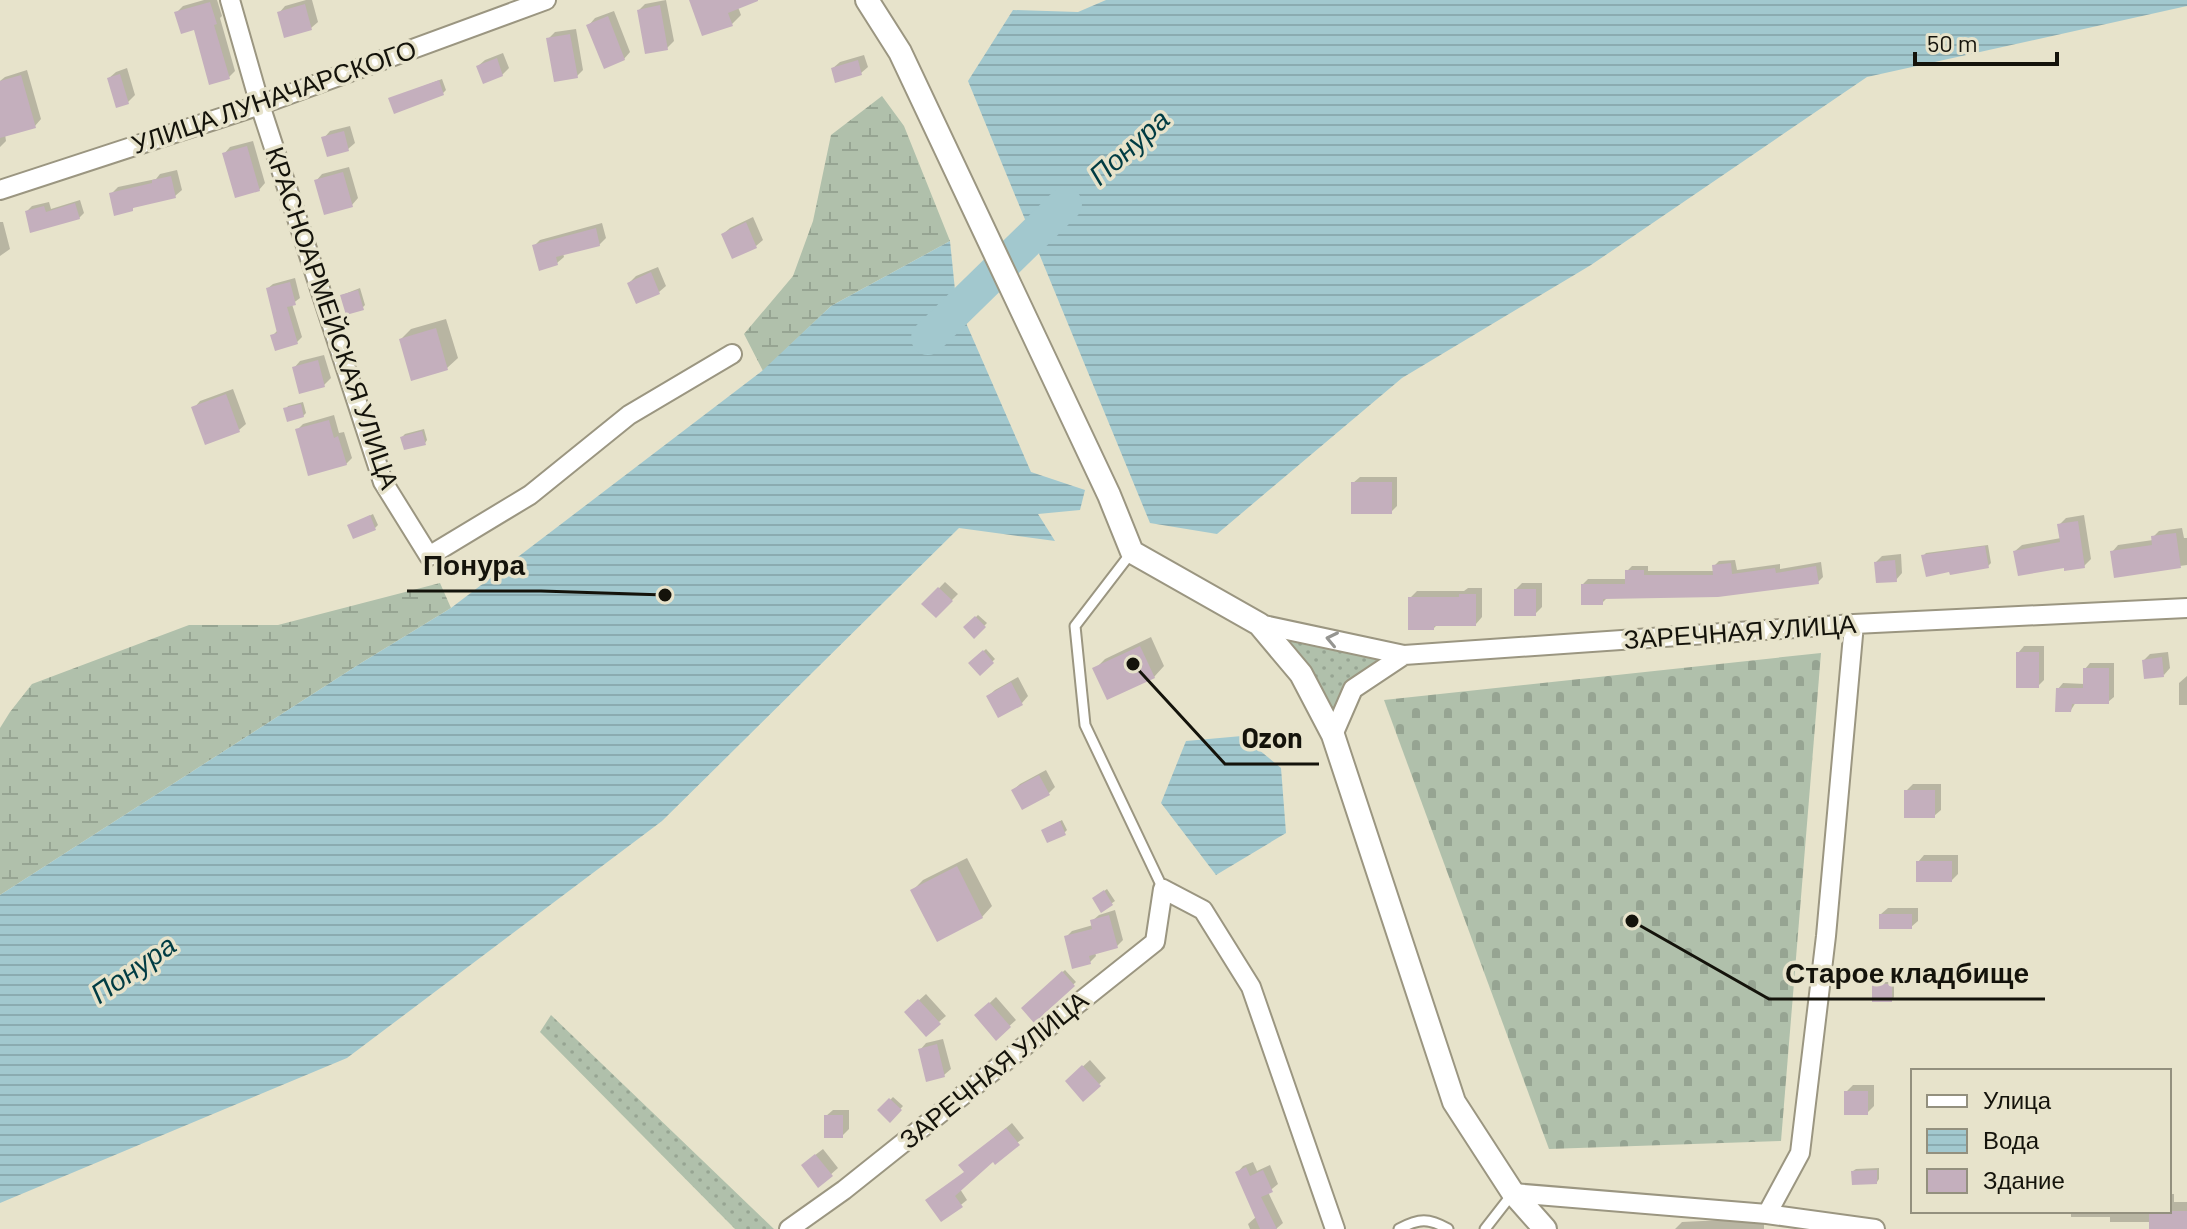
<svg xmlns="http://www.w3.org/2000/svg" width="2187" height="1229" font-family="Barlow,sans-serif">
  <defs>
    <pattern id="grass-dots" width="8" height="8" patternUnits="userSpaceOnUse" patternTransform="scale(2)"><rect width="8" height="8" fill="#b0c0ab"/><path d="M2 2h.1M6 6h.1" fill="none" stroke="#96a492" stroke-width="1.8" stroke-linecap="round"/></pattern>
    <pattern id="wetland-marsh" width="20" height="14" patternUnits="userSpaceOnUse" patternTransform="scale(2)"><rect width="20" height="14" fill="#b0c0ab"/><path d="M1 5h8M5 5V1M11 12h8M15 12V8" fill="none" stroke="#96a492"/></pattern>
    <pattern id="cemetery-stones" width="16" height="16" patternUnits="userSpaceOnUse" patternTransform="scale(2)"><rect width="16" height="16" fill="#b0c0ab"/><path d="M2 7V4a2 2 0 0 1 4 0v3zM10 15v-3a2 2 0 0 1 4 0v3z" fill="#96a492"/></pattern>
    <pattern id="water-rules" width="6" height="5" patternUnits="userSpaceOnUse" patternTransform="scale(2)"><rect width="6" height="5" fill="#a2c8ce"/><path d="M0 2.5h6" fill="none" stroke="#8babb0"/></pattern>
  </defs>
  <rect width="100%" height="100%" fill="#e7e3cb"/>
  <path fill="url(#grass-dots)" d="M1259,624L1404,655L1353,689L1333,735Z
    M551,1015L774,1229H735L540,1032Z"/>
  <path fill="url(#wetland-marsh)" d="M882,96L904,126L950,241L831,306L763,371L744,334L793,276L813,221L831,135Z
    M440,583L451,608L361,663L0,895V728L10,712L32,684L189,625H278Z"/>
  <path fill="url(#cemetery-stones)" d="M1821,653L1781,1141L1549,1149L1384,700Z"/>
  <path fill="url(#water-rules)" d="M1106,0H2187V6L1867,77L1591,265L1402,378L1217,534L1150,523L968,81L1013,10L1078,12Z
    M950,241L956,300L1031,472L1085,490L1080,510L1038,514L1055,541L959,528L662,821L347,1058L0,1203V895L361,663L451,608L762,371L831,306Z
    M1242,736L1281,768L1286,833L1216,875L1161,803L1186,741Z"/>
  <path fill="#0003" d="M204,0H217L222,16L220,18L235,71L229,77L195,28L176,13L183,6Z
    M306,0H312L318,22L311,28L279,13L285,6Z
    M666,0L674,41L667,48L639,10L645,4Z
    M691,0H755L738,7L741,15L732,24Z
    M614,11L630,52L624,59L589,25L595,18Z
    M576,29L583,70L577,76L548,39L555,32Z
    M503,53L509,68L502,75L478,66L485,60Z
    M864,55L868,67L861,73L833,68L840,62Z
    M127,68L135,95L128,102L117,105L109,78L116,72Z
    M27,70L41,119L35,126L5,134L6,141L0,147V81L5,77Z
    M442,79L446,90L443,93L390,99Z
    M350,126L355,143L348,149L324,138L330,131Z
    M253,141L265,183L259,190L224,154L230,147Z
    M349,167L358,198L352,205L316,181L322,174Z
    M177,170L182,190L175,196L136,205L132,209L111,194L118,187L156,179L160,174Z
    M80,200L84,213L79,218L27,211L32,206L49,202L51,209Z
    M753,217L763,240L756,246L723,234L730,228Z
    M0,222H3L10,249L0,256Z
    M602,223L606,238L599,245L563,253L564,257L557,263L534,246L540,240Z
    M658,267L666,286L659,292L629,283L636,276Z
    M295,278L300,298L292,304L302,337L297,342L273,335L278,330L268,288L273,284Z
    M360,288L365,305L362,308L342,295Z
    M446,319L458,358L447,368L401,339L411,329Z
    M324,355L331,378L324,385L294,368L300,361Z
    M233,389L246,424L239,430L194,408L200,401Z
    M303,402L306,413L303,416L286,409L288,406Z
    M334,415L339,433L344,432L352,458L346,464L297,430L303,424Z
    M424,429L427,440L425,443L402,437L405,434Z
    M1360,477H1397V506L1391,512L1353,483Z
    M373,514L378,525L375,528L349,526Z
    M2084,515L2091,559L2084,566H2065L2015,551L2022,545L2061,538L2059,525L2066,518Z
    M2182,528L2184,538H2187V565L2116,575L2112,552L2118,545L2153,540V537L2159,531Z
    M1988,545L1991,563L1988,566L1924,555L1926,553Z
    M1901,554L1902,573L1896,580L1876,562L1882,556Z
    M1735,560L1737,570L1780,564V569L1821,562L1823,577L1818,582L1608,597L1602,603L1583,584L1588,579H1627V571L1632,566H1648V571H1715L1714,566L1719,561Z
    M945,582L958,594L936,616L924,604Z
    M1522,583H1542V607L1535,614L1516,589Z
    M1468,588H1482V617L1476,624H1438L1434,628L1410,598L1417,591H1464Z
    M978,615L987,623L974,636L966,627Z
    M1151,637L1164,666L1154,677L1095,669L1105,659Z
    M2024,646H2044V680L2038,686L2018,653Z
    M986,649L995,659L980,673L971,663Z
    M2168,652L2170,668L2164,675L2144,660L2150,654Z
    M2090,663H2114V697L2108,702H2076L2071,710L2058,689L2063,683L2085,684V669Z
    M2187,676V705H2179V683Z
    M1018,677L1028,696L1022,703L999,715L988,696L995,690Z
    M1046,770L1055,787L1049,793L1013,790L1020,784Z
    M1913,784H1941V810L1934,816L1906,791Z
    M1062,820L1067,830L1064,833L1043,830Z
    M1924,855H1958V874L1952,880L1918,862Z
    M967,858L992,906L982,917L913,890L923,880Z
    M1107,889L1115,901L1102,910L1097,896Z
    M1888,908H1918V921L1911,927L1881,914Z
    M1115,910L1123,940L1117,946L1095,952L1096,956L1090,962L1066,937L1072,931L1093,925L1092,921L1099,915Z
    M1065,970L1076,982L1034,1020L1023,1008Z
    M1876,982H1894V997L1892,1000L1874,985Z
    M926,994L946,1016L939,1022L906,1012Z
    M996,997L1016,1020L996,1038L977,1015Z
    M943,1039L951,1069L944,1075L920,1050L926,1043Z
    M1090,1060L1106,1078L1083,1099L1067,1081Z
    M1853,1085H1874V1106L1867,1113L1846,1092Z
    M893,1097L903,1106L890,1120L880,1110Z
    M833,1110H849V1129L842,1136L826,1116Z
    M1012,1123L1024,1138L993,1159L960,1189L967,1200L942,1220L966,1171L967,1160Z
    M823,1149L838,1168L819,1185L810,1159Z
    M1253,1162L1257,1171L1270,1165L1278,1184L1268,1192L1283,1223L1276,1229H1250L1248,1224L1256,1217L1237,1173L1243,1166Z
    M1879,1168V1179L1877,1182L1853,1171L1856,1169Z
    M2169,1194H2174V1202H2187V1229H2151V1222H2110V1217H2071V1211H2169Z
    M2021,1211H2039L2037,1213H2021Z
    M1764,1218V1229H1675L1682,1222Z"/>
  <g fill="none" stroke-linecap="round" stroke-linejoin="round">
    <path stroke="#a2c8ce" stroke-width="34" d="M928,338L1065,204"/>
  </g>
  <path fill="#c4afbd" d="M689,0H758V1L728,13L733,26L702,36Z
    M210,2L217,24L214,25L230,79L209,85L194,30L181,34L174,12Z
    M305,4L312,30L284,38L277,12Z
    M660,5L668,50L645,54L637,10Z
    M608,16L625,60L604,69L586,25Z
    M570,34L578,78L554,82L546,38Z
    M497,58L503,76L483,84L476,66Z
    M858,60L862,75L835,83L831,68Z
    M120,74L129,104L116,108L107,78Z
    M21,75L36,128L0,138V81Z
    M439,80L444,95L394,114L388,98Z
    M344,131L349,151L327,157L321,137Z
    M247,146L260,191L235,198L222,153Z
    M343,172L353,207L324,215L314,180Z
    M171,176L176,198L133,208V211L114,216L109,193L152,183V180Z
    M75,203L80,219L30,233L25,211L44,206L46,212Z
    M746,222L757,248L732,259L721,234Z
    M596,228L600,246L556,257L558,265L539,271L532,245Z
    M651,272L660,294L636,304L627,283Z
    M290,282L296,305L287,307L298,344L275,351L270,335L277,333L266,288Z
    M358,290L364,310L346,315L340,295Z
    M436,328L448,370L411,381L399,339Z
    M318,360L325,387L299,394L292,367Z
    M226,394L240,432L205,445L191,407Z
    M301,404L304,417L287,422L283,408Z
    M329,420L334,438L338,436L347,465L308,476L295,429Z
    M422,431L426,445L404,450L400,437Z
    M1351,482H1392V514H1351Z
    M370,515L376,530L353,539L347,525Z
    M2078,521L2085,568L2064,571V568L2018,576L2013,551L2060,542L2057,524Z
    M2176,533L2181,568L2114,578L2110,551L2152,545L2151,536Z
    M1985,546L1989,568L1950,575L1949,572L1926,577L1921,555Z
    M1895,560L1897,582L1876,583L1874,562Z
    M1731,563L1732,574L1775,568L1776,573L1816,566L1819,584L1718,597L1603,599V605H1581V584H1625V570H1644V575H1713L1712,565Z
    M938,587L953,601L936,618L921,604Z
    M1514,589H1536V616H1514Z
    M1459,594H1476V626H1434V630H1408V597H1459Z
    M975,616L986,627L974,639L963,627Z
    M1140,646L1155,678L1107,700L1092,668Z
    M983,650L994,663L980,676L968,663Z
    M2016,652H2039V688H2016Z
    M2162,657L2164,677L2144,679L2142,660Z
    M2083,668H2109V704H2072L2071,712H2055L2056,688H2083Z
    M1011,682L1023,705L998,718L986,696Z
    M1039,775L1050,795L1022,810L1011,790Z
    M1904,790H1935V818H1904Z
    M1060,821L1066,835L1047,843L1041,830Z
    M1916,861H1952V882H1916Z
    M957,866L983,918L937,942L910,890Z
    M1104,890L1113,905L1101,913L1092,898Z
    M1879,914H1912V929H1879Z
    M1109,915L1118,948L1089,956L1091,964L1072,969L1064,936L1092,929L1090,920Z
    M1062,971L1075,986L1034,1023L1021,1008Z
    M1872,984H1892V1002H1872Z
    M918,999L941,1024L926,1037L904,1012Z
    M989,1002L1011,1027L996,1041L974,1015Z
    M937,1044L945,1077L926,1082L918,1049Z
    M1082,1065L1101,1086L1083,1102L1065,1081Z
    M1844,1091H1868V1115H1844Z
    M889,1098L902,1110L890,1123L877,1110Z
    M824,1115H843V1138H824Z
    M1006,1128L1020,1145L995,1165L993,1162L955,1196L963,1207L941,1222L925,1200L964,1172L958,1165Z
    M815,1154L833,1176L818,1188L801,1165Z
    M1246,1167L1250,1176L1263,1170L1273,1192L1261,1197L1277,1229H1260L1235,1172Z
    M1877,1170V1184L1852,1185L1851,1171Z
    M2149,1211H2187V1229H2149Z"/>
  <g fill="none" stroke-linecap="round" stroke-linejoin="round">
    <defs>
      <path id="service" d="M1131,553L1075,626L1085,725L1163,889
        M1399,1229C1419,1218 1429,1218 1448,1229
        M1485,1229L1513,1193"/>
      <path id="minor" d="M230,0L260,105L383,482L429,556L530,495L629,415L732,354
        M0,190L260,105L546,0
        M1259,624L1404,655
        M1333,735L1353,689L1404,655L1854,624L2187,608
        M1513,1193L1767,1214L1875,1229
        M1767,1214L1800,1153L1826,936L1854,624
        M789,1229L844,1190L1155,942L1163,889L1203,910L1251,987L1335,1229"/>
      <path id="tertiary" d="M867,0L900,52L1109,495L1132,552L1259,624L1301,674L1333,735L1454,1102L1513,1193L1545,1229"/>
    </defs>
    <use href="#service" stroke="#9b9681" stroke-width="13"/>
    <use href="#minor" stroke="#9b9681" stroke-width="22"/>
    <use href="#tertiary" stroke="#9b9681" stroke-width="26"/>
    <use href="#service" stroke="#fff" stroke-width="9"/>
    <use href="#minor" stroke="#fff" stroke-width="18"/>
    <use href="#tertiary" stroke="#fff" stroke-width="22"/>
  </g>
  <defs><path id="oneway-chevron" d="M-2-3.5L2.5 0L-2 3.5" fill="none" stroke-width="1.6" stroke-linecap="round" stroke-linejoin="round" transform="scale(2)"/></defs>
  <use stroke="#959591" href="#oneway-chevron" transform="translate(1332 639) rotate(-168)"/>
  <g text-anchor="middle" stroke-width="7" stroke-linejoin="round" paint-order="stroke">
    <g font-size="26" fill="#14130b" stroke="#e7e3cb">
      <text transform="translate(274 97) rotate(-19)" y="9">УЛИЦА ЛУНАЧАРСКОГО</text>
      <text transform="translate(332 318) rotate(71)" y="9">КРАСНОАРМЕЙСКАЯ УЛИЦА</text>
      <text transform="translate(1740 632) rotate(-4)" y="9">ЗАРЕЧНАЯ УЛИЦА</text>
      <text transform="translate(994 1070) rotate(-39)" y="9">ЗАРЕЧНАЯ УЛИЦА</text>
    </g>
    <g font-size="28" font-style="italic" fill="#003c43" stroke="#e7e3cb">
      <text transform="translate(1129 147) rotate(-42)" y="10">Понура</text>
      <text transform="translate(133 969) rotate(-35)" y="10">Понура</text>
    </g>
  </g>
  <path fill="none" stroke="#14130b" stroke-width="3" d="M665 595L541 591H407M1133 664L1225 764H1319M1632 921L1769 999H2045"/>
  <g fill="#14130b" stroke="#e7e3cb" stroke-width="3">
    <circle cx="665" cy="595" r="8"/>
    <circle cx="1133" cy="664" r="8"/>
    <circle cx="1632" cy="921" r="8"/>
  </g>
  <g font-size="28" text-anchor="middle" font-weight="bold" fill="#14130b" stroke="#e7e3cb" stroke-width="7" stroke-linejoin="round" paint-order="stroke">
    <text x="474" y="575">Понура</text>
    <text x="1272" y="748">Ozon</text>
    <text x="1907" y="983">Старое кладбище</text>
  </g>
  <rect x="1911" y="1069" width="260" height="144" fill="#e7e3cb" stroke="#93907e" stroke-width="2"/>
  <rect x="1927" y="1095" width="40" height="12" fill="#ffffff" stroke="#93907e" stroke-width="2"/>
  <text x="1983" y="1109" font-size="24" fill="#14130b">Улица</text>
  <rect x="1927" y="1129" width="40" height="24" fill="url(#water-rules)" stroke="#93907e" stroke-width="2"/>
  <text x="1983" y="1149" font-size="24" fill="#14130b">Вода</text>
  <rect x="1927" y="1169" width="40" height="24" fill="#c4afbd" stroke="#93907e" stroke-width="2"/>
  <text x="1983" y="1189" font-size="24" fill="#14130b">Здание</text>
  <path d="M1915 52v12h142v-12" fill="none" stroke="#14130b" stroke-width="4"/>
  <text x="1927" y="52" font-size="24" fill="#14130b" stroke="#e7e3cb" stroke-width="6" paint-order="stroke">50 m</text>
</svg>
